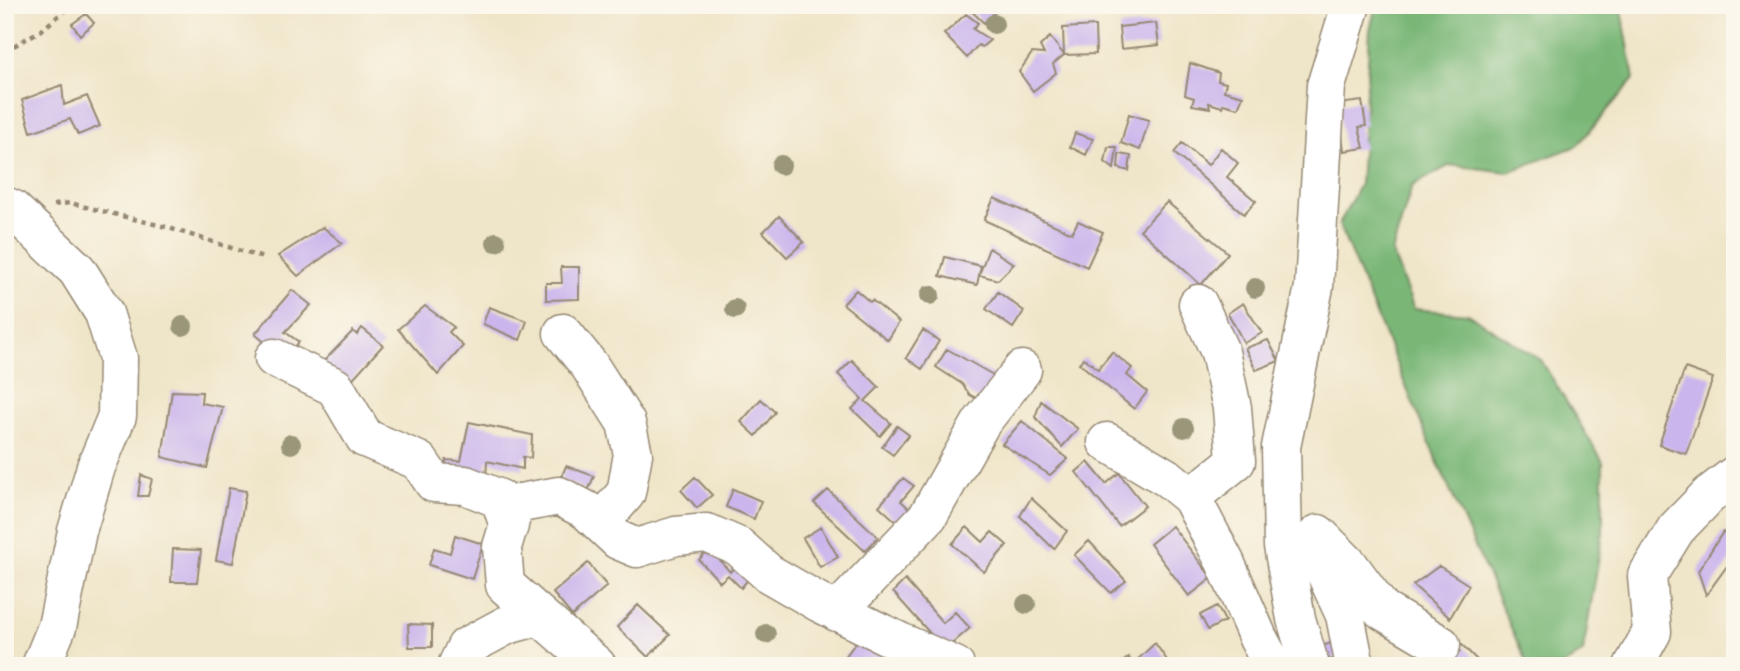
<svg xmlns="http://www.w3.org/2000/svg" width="1740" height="671" font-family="Delius,sans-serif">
  <rect width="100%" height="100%" fill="#fbf7ec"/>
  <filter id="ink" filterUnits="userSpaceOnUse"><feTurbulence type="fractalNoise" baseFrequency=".0143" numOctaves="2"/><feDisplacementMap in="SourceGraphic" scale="14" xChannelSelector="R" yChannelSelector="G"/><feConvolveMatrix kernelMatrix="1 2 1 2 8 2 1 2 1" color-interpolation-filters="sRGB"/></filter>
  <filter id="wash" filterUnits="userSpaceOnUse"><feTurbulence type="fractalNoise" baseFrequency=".00686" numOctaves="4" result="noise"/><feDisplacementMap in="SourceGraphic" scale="28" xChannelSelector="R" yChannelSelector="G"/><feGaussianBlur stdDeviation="1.57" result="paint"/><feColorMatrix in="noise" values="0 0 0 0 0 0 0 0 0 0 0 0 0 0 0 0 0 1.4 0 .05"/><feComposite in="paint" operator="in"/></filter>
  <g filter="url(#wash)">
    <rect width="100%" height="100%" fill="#efe5c8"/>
    <path fill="#7ab777" stroke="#5a704a" stroke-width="2" d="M1376,5H1621L1634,79L1577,146L1508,172L1450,165L1412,186L1392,252L1414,309L1468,314L1541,360L1603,462V532L1583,652L1562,666H1528L1434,454L1339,225L1360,184L1370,30Z"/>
    <g id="blocks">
      <path fill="#cab5ec" d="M965,5H1002L984,23Z
        M86,14L94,23L80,35L72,24Z
        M966,14L978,23L973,29L990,40L982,47L978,45L967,58L944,34Z
        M1156,23L1159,45L1121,49L1119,27Z
        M1095,26L1096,54L1064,55L1063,28Z
        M1050,37L1064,55L1053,64L1056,73L1033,91L1019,72L1032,53L1044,54L1040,46Z
        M1190,63L1219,73L1218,81L1226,83L1224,91L1243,96L1238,108L1223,104L1222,107L1209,103L1210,108L1192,105L1194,98L1185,95Z
        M62,85L64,105L87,96L100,126L78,135L70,119L31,132L22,100Z
        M1362,101L1366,126L1359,127L1364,148L1344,151L1338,104Z
        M1129,114L1149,120L1140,150L1121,143Z
        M1075,133L1093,139L1086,155L1070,147Z
        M1182,143L1208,165L1221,148L1238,163L1227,177L1256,201L1244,214L1174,153Z
        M1108,147H1117L1114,169L1105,162Z
        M1119,154L1131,156L1129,171L1118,168Z
        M994,198L1072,233L1078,221L1103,232L1087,267L984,220Z
        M1167,202L1228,253L1201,285L1140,230Z
        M779,216L804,242L787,257L763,232Z
        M323,227L342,243L298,276L278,256Z
        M989,248L1014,264L998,280L979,275Z
        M945,257L981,266L977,285L940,276Z
        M561,267H579V299L546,300V283H562Z
        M292,290L311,305L285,332L299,342L284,359L255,334Z
        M856,290L870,302L872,300L899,322L888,340L843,304Z
        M998,292L1024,311L1013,328L986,309Z
        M1243,303L1262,333L1244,343L1228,313Z
        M425,306L454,327L449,332L463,346L438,375L398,329Z
        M489,307L527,321L520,340L483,324Z
        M362,328L383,345L348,384L320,365L353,331L357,335Z
        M923,330L939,341L922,369L906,358Z
        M1268,340L1279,361L1256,370L1245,348Z
        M947,349L1002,380L987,404L970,395L962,384L936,367Z
        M1112,352L1132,368L1127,375L1147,392L1134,409L1079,363L1084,358L1098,369Z
        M852,360L879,387L865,401L891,423L880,436L852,409L862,399L838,374Z
        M1685,368L1713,378L1686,454L1659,445Z
        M172,391L202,392L201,403L223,407L207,468L162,457Z
        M761,399L775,412L756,436L741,422Z
        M1041,401L1078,429L1062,447L1035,417Z
        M1022,421L1068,459L1050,475L1002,444Z
        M469,422L532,435L531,458L523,457V469L487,461L486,480L444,479L446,460L461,461Z
        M897,426L909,435L893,455L882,447Z
        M1088,462L1106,484L1119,473L1145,506L1119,526L1076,472Z
        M566,466L594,476L588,491L560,480Z
        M141,475L152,479L148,496H138Z
        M695,477L712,495L697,508L681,490Z
        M903,478L914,486L901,501L912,511L900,525L879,506Z
        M229,488L246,491L233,563L216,560Z
        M733,489L761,501L754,519L726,507Z
        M828,490L878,537L865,551L814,503Z
        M1031,498L1067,531L1054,549L1020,516Z
        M1172,526L1212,578L1189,596L1150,544Z
        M821,527L838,557L820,567L803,538Z
        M967,527L983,542L992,532L1007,545L984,572L952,544Z
        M1723,532L1735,540V555L1706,595L1698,571Z
        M455,535L483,544L472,579L429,565L434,548L450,553Z
        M1089,541L1126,581L1111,593L1074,555Z
        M709,548L730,572L747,553L760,565L741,588L728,575L720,582L699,560Z
        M173,549L201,550L197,582H171Z
        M588,563L607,586L572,616L553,593Z
        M1439,566L1469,585L1450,618L1413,585Z
        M905,580L943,623L955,612L970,628L945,650L893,592Z
        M638,605L670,635L648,657L617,627Z
        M1217,606L1225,621L1208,630L1200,615Z
        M408,624L432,625V647H409Z
        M859,638L897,666H842L840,664Z
        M1334,642L1339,655L1329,661L1322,646Z
        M1155,643L1171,666H1117L1129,657L1132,665Z
        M1461,644L1483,666H1439Z
        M367,660L396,664V666H366Z"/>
    </g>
  </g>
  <g filter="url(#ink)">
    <use href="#blocks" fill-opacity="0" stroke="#958873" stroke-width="2"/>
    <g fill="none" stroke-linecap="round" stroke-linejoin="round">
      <defs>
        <path id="minor" d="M5,206L12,209L77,270L104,313L118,358L117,416L96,467L77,531L57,627L41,666
          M563,333L589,365L626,423L633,454L626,493L600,523
          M274,358L335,387L365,438L419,461L434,483L465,485L500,499L509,526
          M1107,442L1169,479L1191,497L1225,562L1258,638L1273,666
          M1191,497L1236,461L1232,408L1220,352L1198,304
          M837,612L928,516L981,423L1022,370
          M457,666L466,647L507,625L540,616
          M597,666L505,585L502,547L515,504L559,496L586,510L618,540L637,548L676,536L707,533L739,547L768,573L820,603L900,642L955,666
          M1310,666L1296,619L1283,546L1281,447L1314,287L1326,86L1351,5
          M1355,666L1345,615L1323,567L1318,534L1349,565L1382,610L1441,645
          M1633,666L1652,632L1647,576L1676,529L1709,495L1735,475"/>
      </defs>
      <use href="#minor" stroke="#958873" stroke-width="41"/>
      <path stroke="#958873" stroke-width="4.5" stroke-dasharray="5 5" stroke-linecap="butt" d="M5,51L43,29L71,5
        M54,205L70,203L166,227L263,258"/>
      <use href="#minor" stroke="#fff" stroke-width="38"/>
    </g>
    <g fill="#999679">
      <circle cx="994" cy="24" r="10"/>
      <circle cx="781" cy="165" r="10"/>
      <circle cx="496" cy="242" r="10"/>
      <circle cx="1255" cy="288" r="10"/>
      <circle cx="930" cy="295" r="10"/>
      <circle cx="735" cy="309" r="10"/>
      <circle cx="183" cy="326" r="10"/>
      <circle cx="1184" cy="428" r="10"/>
      <circle cx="291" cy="444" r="10"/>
      <circle cx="1026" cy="604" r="10"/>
      <circle cx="766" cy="634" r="10"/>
    </g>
  </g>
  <rect width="1740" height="671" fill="none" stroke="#fbf7ec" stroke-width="28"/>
</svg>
